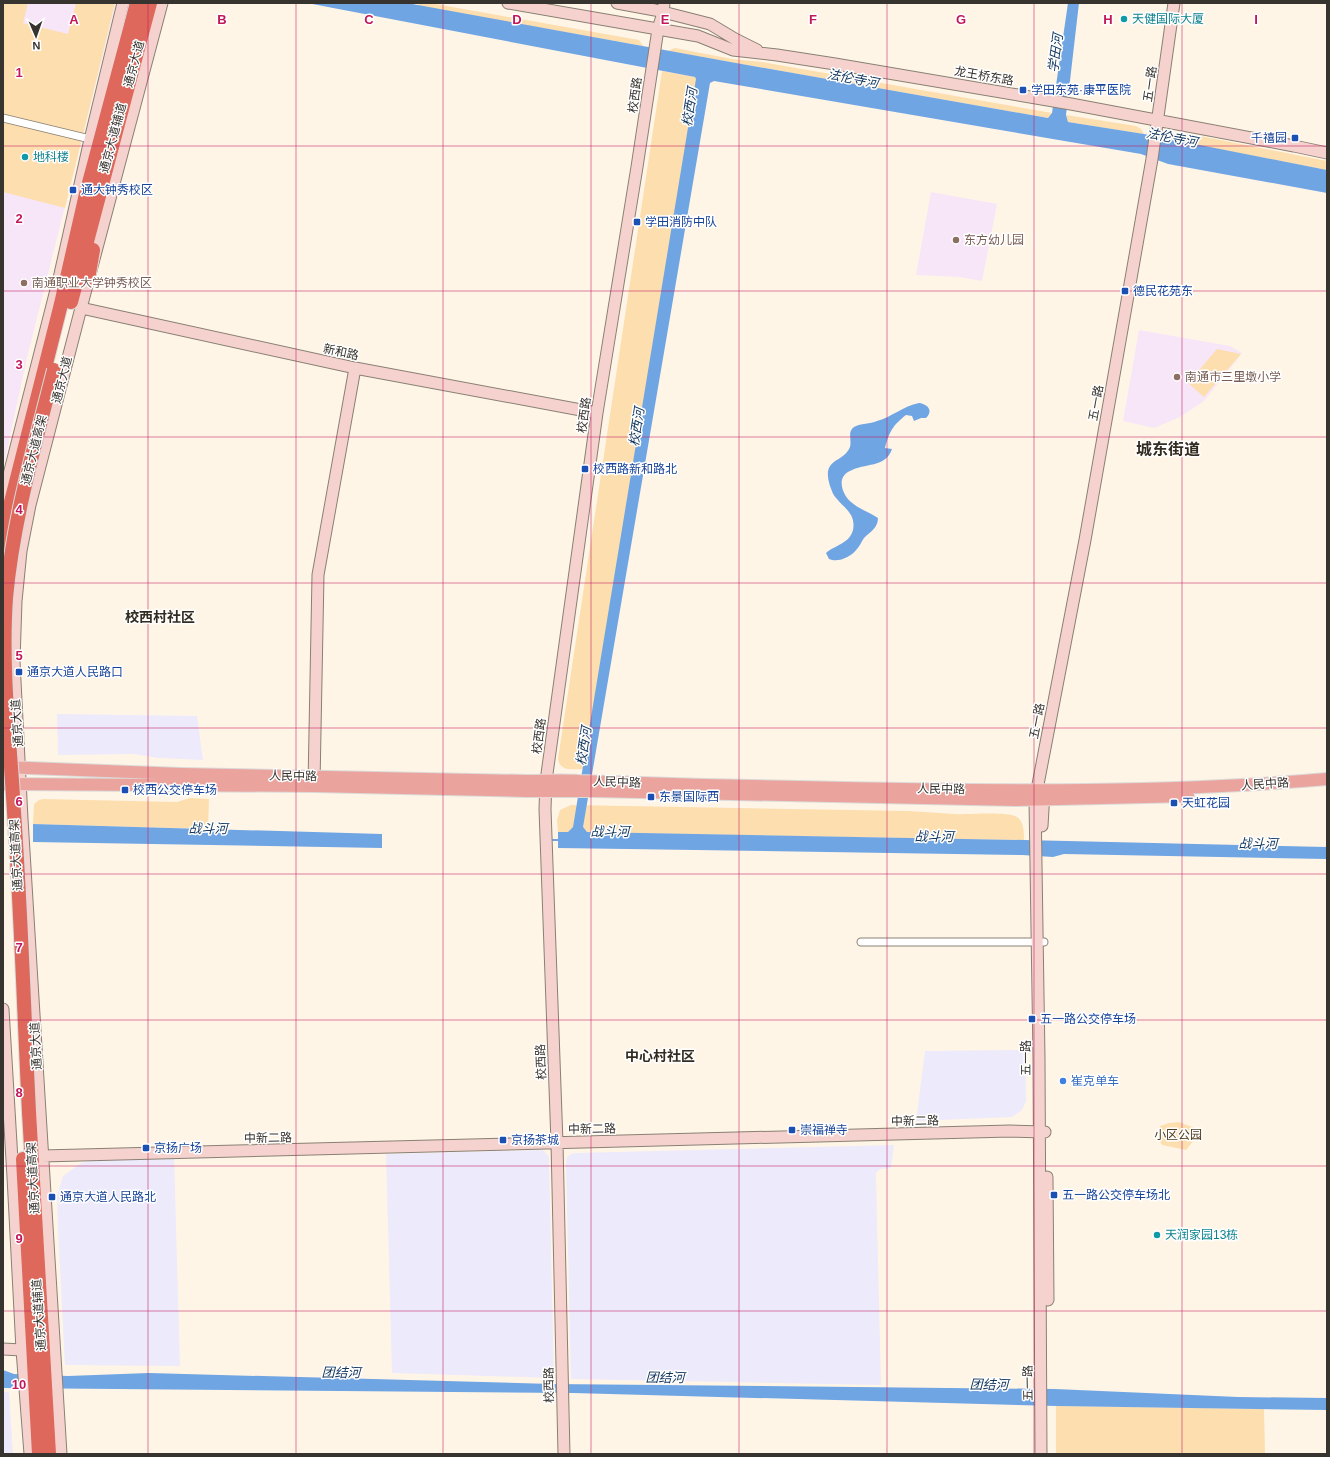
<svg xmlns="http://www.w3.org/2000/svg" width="1330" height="1457" font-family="Helvetica,'Noto Sans SC',sans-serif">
  <rect width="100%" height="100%" fill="#fff5e7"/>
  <path fill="#edeafc" d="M57,714L197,716L203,760L159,758L134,754L58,755Z
    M1025,1050L1026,1101L1022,1110L1012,1117L916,1121L925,1051Z
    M894,1145L891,1168L880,1169L876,1173V1177L881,1385L571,1379L566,1164L567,1157L571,1154L576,1153Z
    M543,1150L549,1157L554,1378L392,1373L386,1154Z
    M174,1154L180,1366L65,1365L58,1229L57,1196L63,1176L81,1163L104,1157Z
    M3,1392H9L13,1454H3Z"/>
  <path fill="#f7e6f8" d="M3,3H116L27,358L3,468Z
    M931,192L997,204L982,281L960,277L916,275Z
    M1139,330L1230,346L1242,353L1204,401L1180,417L1154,428L1123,421Z"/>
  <path fill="#fddeaf" d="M3,3H28L23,23L68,34L76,3H115L65,208L3,192Z
    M418,3H430L639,40L643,46L419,6Z
    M675,48L732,59L762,62L1052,113L1048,118L668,51Z
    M662,71L695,77L697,80L583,769C573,769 560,772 558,759Z
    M1066,115L1136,126L1141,129L1144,134L1068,122Z
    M1182,134L1195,135L1327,161V170L1171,140L1175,136Z
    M1217,349L1241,354L1204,397L1188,383Z
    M190,798L209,799L208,829L33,824L34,804L39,800L43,799L177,802Z
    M571,805L908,811C924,812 939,813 955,814C969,815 1006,811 1017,817C1024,822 1024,832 1024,840L558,832L557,820L560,810Z
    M1179,1122L1195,1128L1194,1140L1186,1150L1162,1145L1157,1135L1160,1126L1169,1123Z
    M1056,1406L1264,1409L1265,1454H1056Z"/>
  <path fill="#70a5e4" d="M307,3H407L725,61L1048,118L1052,113L1068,3H1079L1066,115L1068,122L1144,134L1327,170V193L1168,164L1141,154L714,81L710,83L583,827L587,832L1024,840L1327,847V859L1064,854L1053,857L1022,855L558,848V832H568L573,827L696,79L695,77L642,67Z
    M919,403C927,404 934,410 926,418H921L914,421L912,416L906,415C893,425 889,432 885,448L892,449C886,468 864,463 850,471C836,477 842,494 851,502C859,509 869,512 878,518C878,528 870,532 864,538C861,542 860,546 857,549C851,557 838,563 829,559L826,553C835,545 849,544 853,530C856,514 845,509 837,499C833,495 832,491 830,486C821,457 843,464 850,447C852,440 847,432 854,427C861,423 870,424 877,421C892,417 903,406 919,403Z
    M33,824L382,834V848L33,842Z
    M3,1370L14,1374L68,1376L149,1373L552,1384L1055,1389L1238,1397L1327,1398V1410L1056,1406L573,1393L3,1388Z"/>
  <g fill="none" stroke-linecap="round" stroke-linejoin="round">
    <path stroke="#70a5e4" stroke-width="2" d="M550,840H560"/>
    <defs>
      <path id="street" d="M3,118L90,139
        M861,942H1044"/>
      <path id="secondary" d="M508,3L698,36L733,50L777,55L835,64L1071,104L1294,146L1327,153
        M617,3L655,10L710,24L735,39L757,50
        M81,308L355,368L597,413
        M3,498L60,274L89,144L123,3
        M314,784L318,575L355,368
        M1042,826L1044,792
        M3,1009L13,1177L22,1350L30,1454
        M42,1156L1010,1131L1045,1132
        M1047,1177L1048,1300
        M3,1349L22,1350
        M61,1454L22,819L14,661L16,601L21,551L30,505L81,308L162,3
        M564,1454L557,1143L545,809L546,781L597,413L637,167L658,29L663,13L664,3
        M1041,1454L1039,1058L1035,800L1085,540L1152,159L1174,3"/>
      <path id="primary" d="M3,767L182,774L527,781C544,781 562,780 579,781C621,782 662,784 704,785C912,789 1120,797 1327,779
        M3,784L314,786L526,791H593L1016,800L1188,796"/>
      <path id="highway" d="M88,279L93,250
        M71,302L150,3
        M3,551L11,502L61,304L86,194L137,3
        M29,1112L49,1454
        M23,1159L39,1454"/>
    </defs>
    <use href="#street" stroke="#898074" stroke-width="9"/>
    <use href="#secondary" stroke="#898074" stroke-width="13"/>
    <use href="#primary" stroke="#dbdad9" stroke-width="14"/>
    <use href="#highway" stroke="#dbdad9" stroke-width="16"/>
    <use href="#street" stroke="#fff" stroke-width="7"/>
    <use href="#secondary" stroke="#f5d2ce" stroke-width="11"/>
    <use href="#primary" stroke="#eba49d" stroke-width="12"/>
    <use href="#highway" stroke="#dd685b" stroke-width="14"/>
    <defs>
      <path id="highway-bridge" d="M29,1112C24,1012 21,912 14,812C10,741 1,669 6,598C13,520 35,445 54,370"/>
    </defs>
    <use href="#highway-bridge" stroke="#dbdad9" stroke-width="16" stroke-linecap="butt"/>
    <use href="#highway-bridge" stroke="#dd685b" stroke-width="14"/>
  </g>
  <path fill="none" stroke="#c2185b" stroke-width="1" stroke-opacity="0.55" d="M148,3V1454M296,3V1454M443,3V1454M591,3V1454M739,3V1454M887,3V1454M1034,3V1454M1182,3V1454M3,146H1327M3,291H1327M3,437H1327M3,583H1327M3,728H1327M3,874H1327M3,1020H1327M3,1166H1327M3,1311H1327"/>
  <g fill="#0f9aa8" stroke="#fff" stroke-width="1.5">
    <circle cx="1124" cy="19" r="4"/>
    <circle cx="25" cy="157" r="4"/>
    <circle cx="1157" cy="1235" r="4"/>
  </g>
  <g fill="#1a4fb4" stroke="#fff" stroke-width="1.5">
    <rect x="1019" y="86" width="8" height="8" rx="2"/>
    <rect x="1291" y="134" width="8" height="8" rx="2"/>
    <rect x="69" y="186" width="8" height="8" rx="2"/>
    <rect x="633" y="218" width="8" height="8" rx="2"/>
    <rect x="1121" y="287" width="8" height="8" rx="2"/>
    <rect x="581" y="465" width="8" height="8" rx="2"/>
    <rect x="15" y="668" width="8" height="8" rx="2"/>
    <rect x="121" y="786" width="8" height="8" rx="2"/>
    <rect x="647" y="793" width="8" height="8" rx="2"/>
    <rect x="1170" y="799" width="8" height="8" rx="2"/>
    <rect x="1028" y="1015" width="8" height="8" rx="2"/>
    <rect x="788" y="1126" width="8" height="8" rx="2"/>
    <rect x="499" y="1136" width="8" height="8" rx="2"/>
    <rect x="142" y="1144" width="8" height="8" rx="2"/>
    <rect x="1050" y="1191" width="8" height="8" rx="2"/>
    <rect x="48" y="1193" width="8" height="8" rx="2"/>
  </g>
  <g fill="#8d6e63" stroke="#fff" stroke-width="1.5">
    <circle cx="956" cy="240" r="4"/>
    <circle cx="24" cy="283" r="4"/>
    <circle cx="1177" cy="377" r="4"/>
  </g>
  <circle fill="#3f7fe0" stroke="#fff" stroke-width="1.5" cx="1063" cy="1081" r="4"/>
  <g text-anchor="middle" stroke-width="3" stroke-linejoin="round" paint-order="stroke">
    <g font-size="12" fill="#0d838f" stroke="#fff" text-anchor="start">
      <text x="1132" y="23">天健国际大厦</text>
      <text x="33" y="161">地科楼</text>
      <text x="1165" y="1239">天润家园13栋</text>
    </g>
    <g font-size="12" fill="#37332e" stroke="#fff">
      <text transform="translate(134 64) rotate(-75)" y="4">通京大道</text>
      <text transform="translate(984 76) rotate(10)" y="4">龙王桥东路</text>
      <text transform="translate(1150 84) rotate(-82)" y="4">五一路</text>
      <text transform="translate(635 95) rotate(-82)" y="4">校西路</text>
      <text transform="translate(113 138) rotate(-75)" y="4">通京大道辅道</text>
      <text transform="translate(341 352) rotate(12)" y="4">新和路</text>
      <text transform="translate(62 380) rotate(-76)" y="4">通京大道</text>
      <text transform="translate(1096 403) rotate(-80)" y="4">五一路</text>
      <text transform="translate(584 415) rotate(-82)" y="4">校西路</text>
      <text transform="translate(34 450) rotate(-76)" y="4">通京大道高架</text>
      <text transform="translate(1037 721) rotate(-79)" y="4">五一路</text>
      <text transform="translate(17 723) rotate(-94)" y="4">通京大道</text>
      <text transform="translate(539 736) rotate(-82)" y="4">校西路</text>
      <text transform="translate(293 776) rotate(1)" y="4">人民中路</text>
      <text transform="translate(617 782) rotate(2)" y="4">人民中路</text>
      <text transform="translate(1265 784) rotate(-4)" y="4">人民中路</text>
      <text transform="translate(941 789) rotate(1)" y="4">人民中路</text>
      <text transform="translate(16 855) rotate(-93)" y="4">通京大道高架</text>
      <text transform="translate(36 1046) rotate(-93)" y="4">通京大道</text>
      <text transform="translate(1026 1058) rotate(-90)" y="4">五一路</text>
      <text transform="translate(541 1062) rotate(-92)" y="4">校西路</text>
      <text transform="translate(915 1121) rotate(-1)" y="4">中新二路</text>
      <text transform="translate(592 1129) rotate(-1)" y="4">中新二路</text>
      <text transform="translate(268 1138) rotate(-1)" y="4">中新二路</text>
      <text transform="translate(33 1178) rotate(-93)" y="4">通京大道高架</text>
      <text transform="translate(39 1315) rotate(-94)" y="4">通京大道辅道</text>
      <text transform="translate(1028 1383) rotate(-91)" y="4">五一路</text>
      <text transform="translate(549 1385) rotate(-91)" y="4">校西路</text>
    </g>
    <g font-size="12" fill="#164399" stroke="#fff" text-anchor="start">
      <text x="1031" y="94">学田东苑·康平医院</text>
      <text x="1287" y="142" text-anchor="end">千禧园</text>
      <text x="81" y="194">通大钟秀校区</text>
      <text x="645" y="226">学田消防中队</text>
      <text x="1133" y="295">德民花苑东</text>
      <text x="593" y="473">校西路新和路北</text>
      <text x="27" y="676">通京大道人民路口</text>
      <text x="133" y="794">校西公交停车场</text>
      <text x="659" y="801">东景国际西</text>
      <text x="1182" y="807">天虹花园</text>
      <text x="1040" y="1023">五一路公交停车场</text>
      <text x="800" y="1134">崇福禅寺</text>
      <text x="511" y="1144">京扬茶城</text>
      <text x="154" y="1152">京扬广场</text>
      <text x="1062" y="1199">五一路公交停车场北</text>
      <text x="60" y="1201">通京大道人民路北</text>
    </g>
    <g font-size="12" fill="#785e54" stroke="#fff" text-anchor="start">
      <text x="964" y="244">东方幼儿园</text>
      <text x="32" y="287">南通职业大学钟秀校区</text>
      <text x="1185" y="381">南通市三里墩小学</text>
    </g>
    <g font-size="12" fill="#366cbe" stroke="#fff" text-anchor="start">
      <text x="1071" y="1085">崔克单车</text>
    </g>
    <g font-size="12" fill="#4d3919" stroke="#fff">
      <text x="1178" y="1139">小区公园</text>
    </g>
    <g font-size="13" font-style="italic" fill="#11365e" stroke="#fff">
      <text transform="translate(1055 53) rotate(-82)" y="5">学田河</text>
      <text transform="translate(853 78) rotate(11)" y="5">法伦寺河</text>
      <text transform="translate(689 107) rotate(-81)" y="5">校西河</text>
      <text transform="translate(1172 137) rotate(11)" y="5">法伦寺河</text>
      <text transform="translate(636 427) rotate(-81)" y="5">校西河</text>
      <text transform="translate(583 746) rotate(-81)" y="5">校西河</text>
      <text transform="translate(208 828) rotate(1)" y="5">战斗河</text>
      <text x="610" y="836">战斗河</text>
      <text transform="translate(934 836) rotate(1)" y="5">战斗河</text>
      <text transform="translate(1258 843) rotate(1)" y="5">战斗河</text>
      <text transform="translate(341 1372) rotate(1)" y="5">团结河</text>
      <text transform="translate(665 1377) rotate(1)" y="5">团结河</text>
      <text transform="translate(989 1384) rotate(1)" y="5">团结河</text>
    </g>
    <g font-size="14" font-weight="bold" fill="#322b20" stroke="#fff">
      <text x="160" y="622">校西村社区</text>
      <text x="660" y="1061">中心村社区</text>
    </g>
    <g font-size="16" font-weight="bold" fill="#322b20" stroke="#fff">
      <text x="1168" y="455">城东街道</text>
    </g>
  </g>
  <g font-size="13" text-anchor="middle" font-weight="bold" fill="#c2185b" stroke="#fff" stroke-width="3" stroke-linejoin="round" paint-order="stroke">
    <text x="74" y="24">A</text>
    <text x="222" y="24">B</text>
    <text x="369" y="24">C</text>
    <text x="517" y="24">D</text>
    <text x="665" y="24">E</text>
    <text x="813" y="24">F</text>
    <text x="961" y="24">G</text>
    <text x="1108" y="24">H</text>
    <text x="1256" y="24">I</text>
    <text x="19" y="77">1</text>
    <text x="19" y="223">2</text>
    <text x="19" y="369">3</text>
    <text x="19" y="514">4</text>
    <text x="19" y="660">5</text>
    <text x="19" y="806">6</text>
    <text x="19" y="952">7</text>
    <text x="19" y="1097">8</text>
    <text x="19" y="1243">9</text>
    <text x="19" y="1389">10</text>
  </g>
  <rect width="1330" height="1457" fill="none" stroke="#37332e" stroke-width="8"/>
  <g transform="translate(36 36) rotate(178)" stroke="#ffffff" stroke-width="3" paint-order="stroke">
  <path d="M0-3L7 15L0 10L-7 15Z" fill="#37332e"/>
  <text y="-6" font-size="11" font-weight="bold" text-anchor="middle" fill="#37332e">N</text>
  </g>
</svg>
